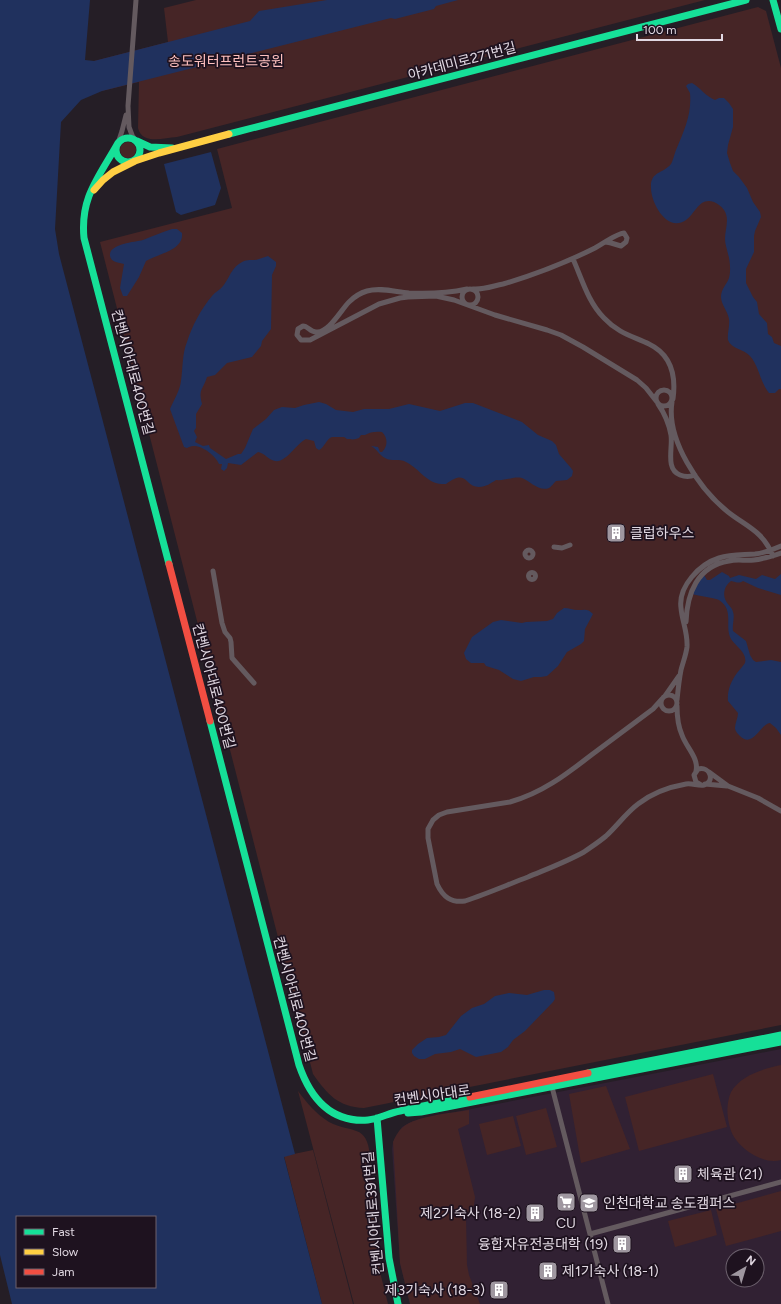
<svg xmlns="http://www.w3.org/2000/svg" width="781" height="1304" font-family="Figtree,'Noto Sans KR',sans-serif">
  <rect width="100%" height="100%" fill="#251e26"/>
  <path fill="#312133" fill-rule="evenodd" d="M781,1049V1304H410L400,1263L392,1149L393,1142L402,1127L409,1123L419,1119ZM733,1256H757V1280H733Z"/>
  <path fill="#462526" d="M196,0H705L177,137C163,138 142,145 138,128L139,82L102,91L94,61L168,42L164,8Z
    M758,7L766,11L781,68V1025L364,1108C338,1107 327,1094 313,1074L100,242L232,208L217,149Z
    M120 150a8 8 0 1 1 16 0a8 8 0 1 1-16 0Z
    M781,1065V1160C765,1165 743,1151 734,1137C727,1125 725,1105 731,1092C741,1075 763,1069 781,1065Z
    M713,1074L727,1127L639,1151L625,1097Z
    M606,1086L630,1149L581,1163L569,1094Z
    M298,1091C307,1103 316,1114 329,1122C352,1134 367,1123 370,1156L378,1260L380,1272L388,1304H354Z
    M546,1108L557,1147L526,1155L516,1116Z
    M469,1110V1124L458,1129L475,1197L474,1205L466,1218L467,1265L469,1275L480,1304H410L400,1263L393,1142C395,1137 398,1131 403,1127C416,1116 451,1113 469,1110Z
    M513,1116L521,1146L487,1155L479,1124Z
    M313,1150L353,1304H322L284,1156Z
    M781,1191V1231L726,1246L716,1209Z
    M711,1210L717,1235L675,1247L668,1221Z"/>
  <path fill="#20315e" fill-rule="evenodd" d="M0,0H90L85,60L94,61L250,21L259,11L327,0H458L436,6L434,9L395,19L391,18L102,91L81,100L61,122L55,229L59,254L295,1154L284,1157L322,1304H12L0,1255ZM17,1217H155V1287H17Z
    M692,83C701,88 705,96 715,100L719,98H724L729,103L733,109V127L728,145L727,153L730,163L733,171L739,177L747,188L753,202L760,212L761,217L755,231L754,236V252L746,269V283L753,297L757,302L759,314L767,323L768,334L772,337L774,343L781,346V389H779L775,393H769C760,382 759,366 750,356C744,349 731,349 728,340C727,334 730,326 729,319C728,312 721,304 721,297C721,289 727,284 729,278C731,271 730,260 728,254C727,249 725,244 725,239C725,229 730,219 724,210C721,206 718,204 714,202C699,197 696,213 686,220C667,233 651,203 651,188C650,171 663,174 671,164C673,161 674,155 676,150C684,131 692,114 690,93L686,86L688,84Z
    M211,152L221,188L215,205L181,215L176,212L164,164Z
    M172,229H177L182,233C184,251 157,254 146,261L139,277L127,296H123L120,288L124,264C119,263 109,262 110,254C111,244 134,242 143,240C153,236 162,232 172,229Z
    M268,256L276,262V266L272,275L271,329L262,341L261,346L252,357L227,363L215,375L207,377C203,390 198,389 202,404L196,414V428L194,431L197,437L195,442L203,446L209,445L210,448L226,459L238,454H241L245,448L253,429L266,419L274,410L282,407L295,408L304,405L319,402L326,404L336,410L353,412L364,409H389L409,404L440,411L465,403H473L522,422L538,435L552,441L556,445L559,454L571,468L573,471L572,476L567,480L556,481C554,483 551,487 549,488C539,492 530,481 522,478C514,476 505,481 496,480C491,483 486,487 479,487C464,487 468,468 446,484C426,485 422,470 406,462C399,458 392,462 385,458C379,455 377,449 371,446L378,447L380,452H382C388,446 388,438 382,432C377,431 369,432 365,435H361L359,438C356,439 353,440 350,439C345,439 348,439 344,437C344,437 333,437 332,437C326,439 325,447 319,450L316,448L314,441L306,439C296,444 286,463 275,461C268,460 265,453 258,452L241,465L228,463L227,468L224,471L221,469L222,464H219C216,456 202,445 193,446C191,446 189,447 187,448L184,447L170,409C174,400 180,390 181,381C183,368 182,354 187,342C192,326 201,309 212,296C215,292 220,290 223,286C231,276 231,267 244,261C249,259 254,261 259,259C262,258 265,257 268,256Z
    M722,572L729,576L730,578L739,575L756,579L762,575L775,579L781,574V595L758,588L743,581C739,584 736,582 731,581C725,585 722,594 726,601C728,605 732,607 733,612C735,617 732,625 733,631L746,641L750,655L753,660L756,662L771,660L781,662V735L776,728L770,723C760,724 753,749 740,736C738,734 735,731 735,728C735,723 738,718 738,713L728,701C727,691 731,681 737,673C740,669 743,666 745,663C748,652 733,645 730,637C725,624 734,610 719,600C715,598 699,596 692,594L699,581L704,575L707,580H710Z
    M564,608C569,608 573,610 578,610C584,610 588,608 593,614L585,629L584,641L581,644L567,652L558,666L547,676L541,677H534L521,681L513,679L499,670L486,666L484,663H471L466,659L464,653L472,637L493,622L501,620L522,623L526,622L547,621L553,619L557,613Z
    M544,990H550L554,992L555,999L553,1002L525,1031L513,1040L508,1047L501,1052L476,1057L460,1049L451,1052L435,1054L425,1059H419L414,1056L412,1053V1050L418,1044L427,1038L439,1037L446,1035L461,1016L472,1008L484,1004L495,996L509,993L527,995Z"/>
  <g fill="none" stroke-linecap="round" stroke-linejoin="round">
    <path stroke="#645a5f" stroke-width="5" d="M135,140L132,135L129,127L128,106L136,0
      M118,143L122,131L126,115
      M573,259C582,279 588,302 604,318C618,333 632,336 649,344C672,355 676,377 673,399
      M462 297a8 8 0 1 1 16 0a8 8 0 1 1-16 0Z
      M467,289C448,293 429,294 409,293C396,292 380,287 367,291C360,293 354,297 349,302C341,310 328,334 316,332C310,332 308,326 303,326L298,329L297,335L301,340H310L379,304L400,298L408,297L436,296L454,300L495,315L547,330L561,335L583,347L637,380L646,388L657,402
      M473,289C483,290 493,286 503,284C534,275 565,263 595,248C602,244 618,233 624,233L627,238L626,242L621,246L611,243L606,242
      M656 398a8 8 0 1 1 16 0a8 8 0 1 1-16 0Z
      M672,402C666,439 699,489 728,512C747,527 763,531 773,556
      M658,404C665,414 669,424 671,435C673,448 665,469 680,475C685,477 690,477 695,475
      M554,547L562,548L570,545
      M525 554a4 4 0 1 1 8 0a4 4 0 1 1-8 0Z
      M213,571L222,623L225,632L230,638L231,642L232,658L254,683
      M528.5 576a3.5 3.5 0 1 1 7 0a3.5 3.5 0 1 1-7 0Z
      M686,622C687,594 697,566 729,561C737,559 745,561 754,560C763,559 772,556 781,553
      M661 703a8 8 0 1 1 16 0a8 8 0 1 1-16 0Z
      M665,696L679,676
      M662,699L653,709C634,723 614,738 594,753C568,773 543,793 510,802L447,812L439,815L433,820L428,829V838L437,884C443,897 451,903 465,901C486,894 507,885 528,877C547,869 566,862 584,852C591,847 599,842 606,836C617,826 626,813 638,804C652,793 669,787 686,784C692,783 698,786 704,785C715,782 711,766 698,769L694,775L696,782L701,785
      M677,700C678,690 679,680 681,670C683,662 686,655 687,647C688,633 682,621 681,608C678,586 700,564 719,558C731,554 742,555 755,554C764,553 772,550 781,546
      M677,706C677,717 678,726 682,735C686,747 699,758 696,771
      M709,772L728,786L758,798L781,811
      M705,784L727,786
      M552,1087L608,1304
      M590,1234L781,1182"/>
    <path stroke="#16e098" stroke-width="7" d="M773,0L781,29
      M229,134L746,0
      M116 150a12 12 0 1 1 24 0a12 12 0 1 1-24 0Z
      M137,141L150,147L172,148
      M118,143C99,177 80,197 84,238L169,564
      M210,721L299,1065C310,1097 330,1123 368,1120C379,1119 389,1113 400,1111C423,1105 447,1102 470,1097
      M588,1073L781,1035
      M408,1113L421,1112L781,1042
      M377,1118L389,1258L398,1304"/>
    <path stroke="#ffcf43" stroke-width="7" d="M94,190L103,180L113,172L135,161L159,153L229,134"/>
    <path stroke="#f24e42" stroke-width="7" d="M169,564L210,721
      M470,1097L588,1073"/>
  </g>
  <defs>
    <symbol id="building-square" viewBox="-11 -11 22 22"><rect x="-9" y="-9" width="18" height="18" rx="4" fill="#9f97a0" stroke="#1e121f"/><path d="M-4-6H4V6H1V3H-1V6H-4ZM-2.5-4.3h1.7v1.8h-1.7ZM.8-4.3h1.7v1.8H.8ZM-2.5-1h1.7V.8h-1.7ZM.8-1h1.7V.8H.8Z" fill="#fff"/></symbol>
    <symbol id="supermarket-square" viewBox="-11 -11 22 22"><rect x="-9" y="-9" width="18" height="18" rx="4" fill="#9f97a0" stroke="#1e121f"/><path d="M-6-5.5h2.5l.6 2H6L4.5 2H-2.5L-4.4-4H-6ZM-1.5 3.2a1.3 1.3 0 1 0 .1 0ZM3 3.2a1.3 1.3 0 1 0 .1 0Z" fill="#fff"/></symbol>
    <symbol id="university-square" viewBox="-11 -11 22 22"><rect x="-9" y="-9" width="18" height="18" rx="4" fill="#9f97a0" stroke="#1e121f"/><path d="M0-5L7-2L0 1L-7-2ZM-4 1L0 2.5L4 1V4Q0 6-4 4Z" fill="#fff"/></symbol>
  </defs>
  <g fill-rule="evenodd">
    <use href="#building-square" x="605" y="522" width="22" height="22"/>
    <use href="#building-square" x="672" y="1163" width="22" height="22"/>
    <use href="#supermarket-square" x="555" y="1191" width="22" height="22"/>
    <use href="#university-square" x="578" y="1192" width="22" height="22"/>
    <use href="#building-square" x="524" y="1202" width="22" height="22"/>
    <use href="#building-square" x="611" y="1233" width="22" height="22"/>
    <use href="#building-square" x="537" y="1260" width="22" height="22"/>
    <use href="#building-square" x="488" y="1279" width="22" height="22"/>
  </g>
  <g text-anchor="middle" stroke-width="3.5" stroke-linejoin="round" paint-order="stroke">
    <g font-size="14" fill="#fec0bf" stroke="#1e121f">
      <text x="226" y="66">송도워터프런트공원</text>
    </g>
    <g font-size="14" fill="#e1d8e2" stroke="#1e121f">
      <text transform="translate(462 61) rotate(-15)" y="5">아카데미로271번길</text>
      <text transform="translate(133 372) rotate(75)" y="5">컨벤시아대로400번길</text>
      <text transform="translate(214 686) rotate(75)" y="5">컨벤시아대로400번길</text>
      <text transform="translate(295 999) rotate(75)" y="5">컨벤시아대로400번길</text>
      <text transform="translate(432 1095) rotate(-8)" y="5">컨벤시아대로</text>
      <text transform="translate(373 1213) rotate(-95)" y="5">컨벤시아대로391번길</text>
    </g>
    <g font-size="14" fill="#e1d8e2" stroke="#1e121f" text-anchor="start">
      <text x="630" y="538">클럽하우스</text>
      <text x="697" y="1179">체육관 (21)</text>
      <text x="603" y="1208">인천대학교 송도캠퍼스</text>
      <text x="521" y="1218" text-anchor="end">제2기숙사 (18-2)</text>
      <text x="566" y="1228" text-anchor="middle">CU</text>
      <text x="608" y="1249" text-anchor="end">융합자유전공대학 (19)</text>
      <text x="562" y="1276">제1기숙사 (18-1)</text>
      <text x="485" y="1295" text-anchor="end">제3기숙사 (18-3)</text>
    </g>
  </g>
  <rect x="16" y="1216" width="140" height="72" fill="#1e121f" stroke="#6c616d"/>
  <rect x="24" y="1229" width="20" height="6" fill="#16e098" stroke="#6c616d"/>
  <text x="52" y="1236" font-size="12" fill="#e1d8e2">Fast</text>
  <rect x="24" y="1249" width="20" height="6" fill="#ffcf43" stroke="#6c616d"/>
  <text x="52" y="1256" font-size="12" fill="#e1d8e2">Slow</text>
  <rect x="24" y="1269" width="20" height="6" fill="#f24e42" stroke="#6c616d"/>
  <text x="52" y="1276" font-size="12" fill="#e1d8e2">Jam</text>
  <g transform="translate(745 1268) rotate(38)"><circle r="19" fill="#1e121f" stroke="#6c616d"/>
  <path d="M0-3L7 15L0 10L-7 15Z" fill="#9f97a0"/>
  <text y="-6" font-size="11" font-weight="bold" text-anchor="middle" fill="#e1d8e2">N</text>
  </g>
  <path d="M637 34v6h85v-6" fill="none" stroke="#e1d8e2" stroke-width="2"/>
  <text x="643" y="34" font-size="12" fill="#e1d8e2" stroke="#1e121f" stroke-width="3" paint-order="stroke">100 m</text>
</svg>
